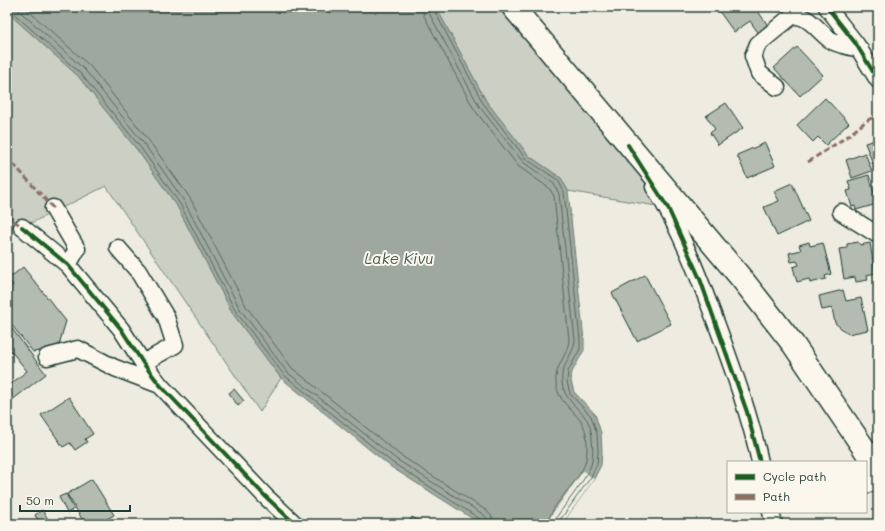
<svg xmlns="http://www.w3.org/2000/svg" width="885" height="531" font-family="Mali,sans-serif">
  <rect width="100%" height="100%" fill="#eeece1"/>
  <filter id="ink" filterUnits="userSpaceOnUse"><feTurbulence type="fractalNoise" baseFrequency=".025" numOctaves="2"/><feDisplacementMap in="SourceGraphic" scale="8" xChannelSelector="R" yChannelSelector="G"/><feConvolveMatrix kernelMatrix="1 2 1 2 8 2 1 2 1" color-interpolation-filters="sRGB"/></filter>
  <g filter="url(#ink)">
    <path fill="#cbcfc4" stroke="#75867c" d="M436,7H513L668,208L568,191L561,178L529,156L486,101Z
      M7,12L78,76L138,151L177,206L233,314L281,378L260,412L106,186L7,235Z"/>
    <path fill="#9fa89f" stroke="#6c7d74" d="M7,7H436L486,101L529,156L561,178L568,191L584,340V350L572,372L571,381L574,392L595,414L601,433L602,451L601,465L594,479L562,524H481L391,467L281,378L233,314L177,206L138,151L78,76L7,12Z"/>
    <path fill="#eeece1" d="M583,471L594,479L562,524H545Z"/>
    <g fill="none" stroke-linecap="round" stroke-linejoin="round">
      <path stroke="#52685f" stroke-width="1" d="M15,7L85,70L145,145L184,201L240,309L287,372L396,459L484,515L487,519V524
        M24,7L90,66L150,142L190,198L246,306L292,368L400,455L487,511L492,517L493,524
        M422,7L424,16L474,109L518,166L549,188L554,196L569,340C568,356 554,366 556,383C558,401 570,407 580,420C588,430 588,447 586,459C583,480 549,504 548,524
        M428,7L429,13L479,106L523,162L554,184L559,194L575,340C574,355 559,367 562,383C564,398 576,406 585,417C590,423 592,433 592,440C593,447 593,454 592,461C589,477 565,504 556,518L554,524
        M433,7L434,10L483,103L526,159L558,180L564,192L580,340V349L568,371L567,382L570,394L591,416L597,434L598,451L597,464L591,477L560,520L559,524
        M7,9L11,11L81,74L141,148L180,204L236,312L284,375L393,463L480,519L482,524"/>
    </g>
    <path fill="#b4bbb0" stroke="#1f3d34" d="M716,7H755L769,27L759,34L750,21L734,32Z
      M797,47L823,75L800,96L774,68Z
      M825,98L849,123L826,145L818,137L813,142L797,125Z
      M726,103L743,128L718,145L710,133L715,129L706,116Z
      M878,139V163L873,164L865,143Z
      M765,143L775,166L747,178L737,155Z
      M865,153L872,171L852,178L846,160Z
      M869,175L877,204L856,210L855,206L852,207L847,191L851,190L848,181Z
      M792,183L809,221L777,236L764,207L779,201L774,191Z
      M809,242L810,246L823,243L831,274L825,276L826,279L810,283L809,279L797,282L793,267L799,265L797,261L791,262L789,253L801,250L799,245Z
      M858,242L860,245L870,243L875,273L867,275L868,280L856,282L855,277L844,279L839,249L847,248V244Z
      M23,267L66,321L58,348L33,352L7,319V289L13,285L8,279Z
      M645,275L671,324L637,341L612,293Z
      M843,290L846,301L861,298L868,330L848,334L835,323L832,308L822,310L819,296Z
      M7,322L46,374L7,404V387L27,371L7,346Z
      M234,389L244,401L238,406L229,393Z
      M69,397L93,434L85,439L87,442L75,450L70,443L63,447L41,415Z
      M92,479L114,515L98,524H85L67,494Z
      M66,494L74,509L67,513L59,497Z
      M42,510L48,519L40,524L35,515Z
      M412,517L425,524H408Z
      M629,519L639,524H627Z"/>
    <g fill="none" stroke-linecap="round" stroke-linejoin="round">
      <defs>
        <path id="minor" d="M827,7L856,44L878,80
          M777,87L759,73L753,56L758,44L792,16C808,13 820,34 832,41C840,45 851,47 860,49
          M654,187C682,231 700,280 718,328C734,372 750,416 760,462
          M53,208L77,249L68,265
          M841,212L878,235
          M22,227L68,265L121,329L143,363L160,385L265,496L295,524
          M118,248L138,271L166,317L175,345L143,363
          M47,357L78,349L115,368L160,385
          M866,485L878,481
          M771,512L774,524"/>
        <path id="highway" d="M513,7L742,279L793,344L878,469"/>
      </defs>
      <use href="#minor" stroke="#1f3d34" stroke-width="19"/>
      <use href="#highway" stroke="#1f3d34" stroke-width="25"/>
      <use href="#minor" stroke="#fbf7ec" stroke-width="16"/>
      <use href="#highway" stroke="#fbf7ec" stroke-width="22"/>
      <path stroke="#8d6e63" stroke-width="3" stroke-dasharray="6 3" stroke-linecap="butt" d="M7,157L53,208
        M808,162L848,136L865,122L878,114
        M7,215L22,227"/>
      <defs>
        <path id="cycleway" d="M827,7L856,44L878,80
          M628,145L668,208L700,279L747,412L760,462
          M22,227L68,265L121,329L143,363L160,385L265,496L295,524"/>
      </defs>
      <use href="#cycleway" stroke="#fbf7ec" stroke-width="6"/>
      <use href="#cycleway" stroke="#1b5e20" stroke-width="4"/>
    </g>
  </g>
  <g text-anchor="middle" stroke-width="4" stroke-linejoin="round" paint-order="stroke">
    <g font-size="15" font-style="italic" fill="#455d54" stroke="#fbf7ec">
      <text x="399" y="264">Lake Kivu</text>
    </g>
  </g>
  <rect width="885" height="531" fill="none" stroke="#fbf7ec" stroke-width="24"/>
  <rect x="12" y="12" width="861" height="507" fill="none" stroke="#1f3d34" stroke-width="1.5" filter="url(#ink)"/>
  <rect x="727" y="461" width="140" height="52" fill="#fbf7ec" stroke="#a3ada2"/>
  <rect x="735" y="474" width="20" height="6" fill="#1b5e20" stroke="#a3ada2"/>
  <text x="763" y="481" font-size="12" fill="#1f3d34">Cycle path</text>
  <rect x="735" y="494" width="20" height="6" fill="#8d6e63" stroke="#a3ada2"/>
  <text x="763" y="501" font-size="12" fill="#1f3d34">Path</text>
  <path d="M20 505v6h110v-6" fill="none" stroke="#1f3d34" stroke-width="2"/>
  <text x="26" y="505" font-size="12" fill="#1f3d34" stroke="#fbf7ec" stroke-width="3" paint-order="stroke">50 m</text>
</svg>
